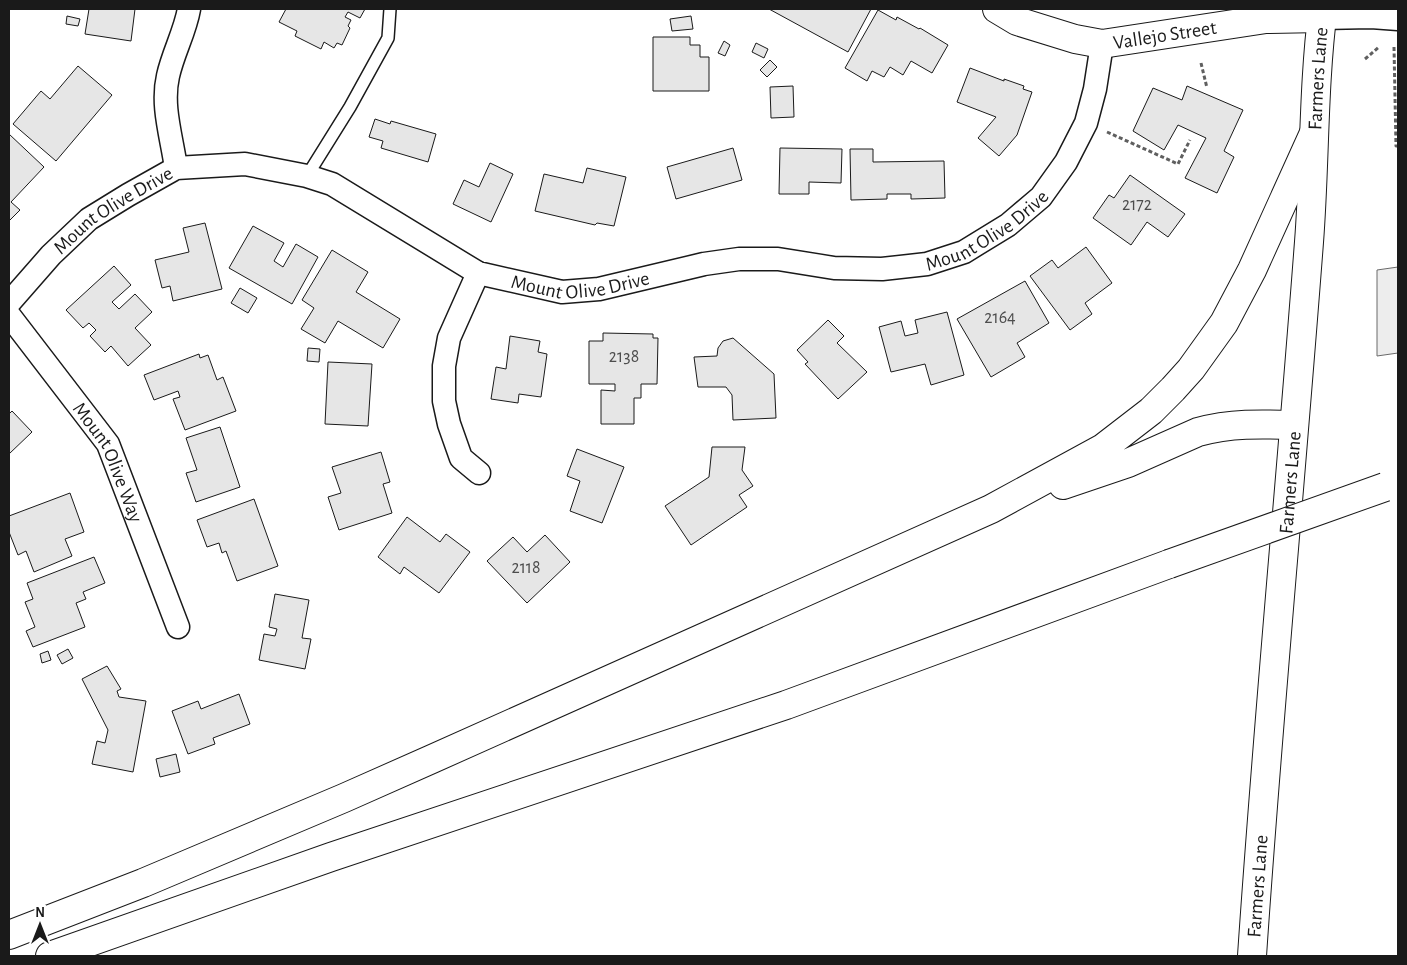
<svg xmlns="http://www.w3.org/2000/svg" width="1407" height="965" font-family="'Alegreya Sans',sans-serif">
  <rect width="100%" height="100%" fill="#fff"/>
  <path fill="#ededed" stroke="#6a6a6a" d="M1398,267V353L1377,356V270Z"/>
  <path fill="#e6e6e6" stroke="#1a1a1a" d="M89,9H135L131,41L85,34Z
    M286,9H365L360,18L348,12L345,17L351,20L348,26L350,28L342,45L337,43L334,48L324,42L321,49L295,36L297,31L279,22Z
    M769,9H871L848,52Z
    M878,10L896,20L897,17L919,29L920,28L948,45L932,73L911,61L903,75L890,67L884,77L872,71L867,81L845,68Z
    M67,16L80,19L78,26L66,24Z
    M691,16L693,29L672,31L670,19Z
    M653,37H690V45H700V57H709V91H653Z
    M724,41L730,45L725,56L718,53Z
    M756,43L768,49L764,58L752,52Z
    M770,60L777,67L767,77L760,70Z
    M78,66L112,95L56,161L13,124L41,91L50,99Z
    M970,68L1004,81V79L1024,86L1023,89L1032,92L1017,135L999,156L978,138L996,117L957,102Z
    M793,86L794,117L771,118L770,87Z
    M1187,86L1243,110L1224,151L1234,157L1217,193L1185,178L1206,138L1178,125L1164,150L1133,131L1153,88L1182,100Z
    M375,119L390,124L391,121L436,134L428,162L381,148L383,141L369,137Z
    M9,134L44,167L11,202L20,210L9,221Z
    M733,148L742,180L676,199L667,167Z
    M780,148L842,149L841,183L809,182V194H779Z
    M850,149H873V162L944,161L945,198L911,199V194H887V199L851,200Z
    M490,163L513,174L491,222L453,204L464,180L479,187Z
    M587,168L626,177L614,226L597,223L595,225L535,211L544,174L583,183Z
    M1130,175L1185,214L1168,237L1147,222L1131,245L1093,218L1109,195L1114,198Z
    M205,223L222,289L173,301L170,286L162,288L155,260L189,252L183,228Z
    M253,226L284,243L274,261L283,267L296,244L318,257L292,304L229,268Z
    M1086,247L1112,283L1085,303L1092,314L1070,330L1030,276L1052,260L1058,268Z
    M332,250L368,272L356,292L400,319L383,348L338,321L325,343L301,329L314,308L302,300Z
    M114,266L131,285L112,302L119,309L135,294L152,312L135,328L151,345L128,366L111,346L105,352L90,336L96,330L89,323L83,328L66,310Z
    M1025,281L1049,323L1017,343L1025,357L991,377L957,319Z
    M240,288L257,298L248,313L231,303Z
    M947,312L964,375L931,385L925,364L891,372L879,327L901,321L905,336L918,333L915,320Z
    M828,320L844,336L837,343L867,372L838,399L805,364L808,362L797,350Z
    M603,333L653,334V338H658L657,384H641V398H634V424H601V390L615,391V384H589V341H603Z
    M510,336L540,341L538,352L547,354L541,397L519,394L518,403L491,399L496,367L506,369Z
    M733,338L774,374L776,418L733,420L732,395L726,387H698L694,357L717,356L718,348L723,341Z
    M308,348L320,349L319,362L307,361Z
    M199,354L200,358L208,355L217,380L223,377L236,411L185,430L173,399L180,397L178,391L154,400L144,375Z
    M328,362L372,364L368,426L325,424Z
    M12,411L32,432L9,454V414Z
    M220,427L240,487L196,502L186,473L197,470L186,438Z
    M712,447H745L742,470L753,486L739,495L747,507L691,545L665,506L709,477Z
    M577,449L624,467L602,523L570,511L580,481L567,476Z
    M381,452L390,482L383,484L392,513L339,530L328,497L341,493L332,467Z
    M70,493L84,532L65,539L72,556L34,572L26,551L18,555L9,532V516Z
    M254,499L278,566L237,581L226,551L222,553L219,543L207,547L197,520Z
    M407,517L440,542L446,534L470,552L439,593L404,567L400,574L378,557Z
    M545,535L570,562L527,603L487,561L513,537L527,552Z
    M94,557L105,583L83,592L86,599L76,603L85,627L33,647L26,631L35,627L25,602L33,599L27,583Z
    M275,594L309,600L302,638L311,639L305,669L259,660L264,634L275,636L277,629L269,627Z
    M68,649L73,658L62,664L57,655Z
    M48,651L51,660L42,663L40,654Z
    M107,666L121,689L117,691L119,697L146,701L133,772L92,764L97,741L105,743L108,730L82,679Z
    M239,694L250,724L213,738L215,744L188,754L172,711L198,701L201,709Z
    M176,754L180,772L160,777L156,759Z"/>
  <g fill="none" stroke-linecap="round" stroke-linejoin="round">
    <defs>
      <path id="service" d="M307,176L350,107L388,38L390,9"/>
      <g id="minor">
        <path d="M1322,18L1371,17L1398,19"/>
        <path d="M176,168C172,138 161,106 168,76C173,53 185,32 189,9"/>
        <path d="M478,273L449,338L444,366V401L449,424L461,458L479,473"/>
        <path id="s1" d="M9,303L51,255L89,219L128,195L176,168L245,164L307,176L332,184L478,273L562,292L599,289L704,264L739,259H778L834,268L882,269L927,264L964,252L1008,225L1041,197L1066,162L1086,123L1095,89L1102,44"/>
        <path id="s2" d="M9,315L108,444L178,627"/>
      </g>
      <g id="tertiary">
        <path id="s3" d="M997,9L1017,21L1075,39L1102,44L1266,19L1322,18"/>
      </g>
      <g id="primary">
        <path id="s4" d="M1252,956C1268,718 1291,480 1309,242C1315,165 1313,86 1323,9"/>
      </g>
      <path id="motorway" d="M1063,485L1128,463L1198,432C1231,423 1261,424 1294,425
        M9,935L143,883L344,798L432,759L991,509L1103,448L1151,411L1173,389L1191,369L1224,323L1252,270L1314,133
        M50,956L331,857L786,705L1169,564"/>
    </defs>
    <use href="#service" stroke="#1a1a1a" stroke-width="14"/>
    <use href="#minor" stroke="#1a1a1a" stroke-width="25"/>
    <use href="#tertiary" stroke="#1a1a1a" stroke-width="30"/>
    <use href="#primary" stroke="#1a1a1a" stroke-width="30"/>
    <use href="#motorway" stroke="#1a1a1a" stroke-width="30"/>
    <path stroke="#5f5f5f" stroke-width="3" stroke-dasharray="4 2.5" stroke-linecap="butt" d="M1394,47L1396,146H1398
      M1365,59L1379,47
      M1201,63L1207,88
      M1107,132L1178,164L1190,140"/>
    <use href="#service" stroke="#fff" stroke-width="11"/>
    <use href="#minor" stroke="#fff" stroke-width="22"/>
    <use href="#tertiary" stroke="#fff" stroke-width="28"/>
    <use href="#primary" stroke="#fff" stroke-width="28"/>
    <use href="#motorway" stroke="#fff" stroke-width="28"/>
    <defs>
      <path id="motorway-bridge" d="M1169,564L1385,487"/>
    </defs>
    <use href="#motorway-bridge" stroke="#1a1a1a" stroke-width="30" stroke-linecap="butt"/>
    <use href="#motorway-bridge" stroke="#fff" stroke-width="28"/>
  </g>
  <g text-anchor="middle" stroke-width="4" stroke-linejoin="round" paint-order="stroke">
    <g font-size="18" fill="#4d4d4d">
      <text x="1137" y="210">2172</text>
      <text x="1000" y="323">2164</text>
      <text x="624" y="362">2138</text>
      <text x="526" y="573">2118</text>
    </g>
    <g font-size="20" fill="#1a1a1a" stroke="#fff">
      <text dy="7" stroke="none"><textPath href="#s3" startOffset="175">Vallejo Street</textPath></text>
      <text dy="7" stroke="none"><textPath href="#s4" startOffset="880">Farmers Lane</textPath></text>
      <text dy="7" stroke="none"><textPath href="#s1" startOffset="141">Mount Olive Drive</textPath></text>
      <text dy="7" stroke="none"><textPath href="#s1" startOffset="1071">Mount Olive Drive</textPath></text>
      <text dy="7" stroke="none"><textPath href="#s1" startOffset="651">Mount Olive Drive</textPath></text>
      <text dy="7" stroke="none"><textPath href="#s2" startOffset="179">Mount Olive Way</textPath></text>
      <text dy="7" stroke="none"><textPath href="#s4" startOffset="475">Farmers Lane</textPath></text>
      <text dy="7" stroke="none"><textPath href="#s4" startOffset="70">Farmers Lane</textPath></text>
    </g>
  </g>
  <rect width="1407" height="965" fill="none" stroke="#1a1a1a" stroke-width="20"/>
  <g transform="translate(40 925)" stroke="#ffffff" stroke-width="4" paint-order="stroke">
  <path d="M0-4L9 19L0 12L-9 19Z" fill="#1a1a1a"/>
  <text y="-8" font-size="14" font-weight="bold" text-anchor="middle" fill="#1a1a1a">N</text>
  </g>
</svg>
